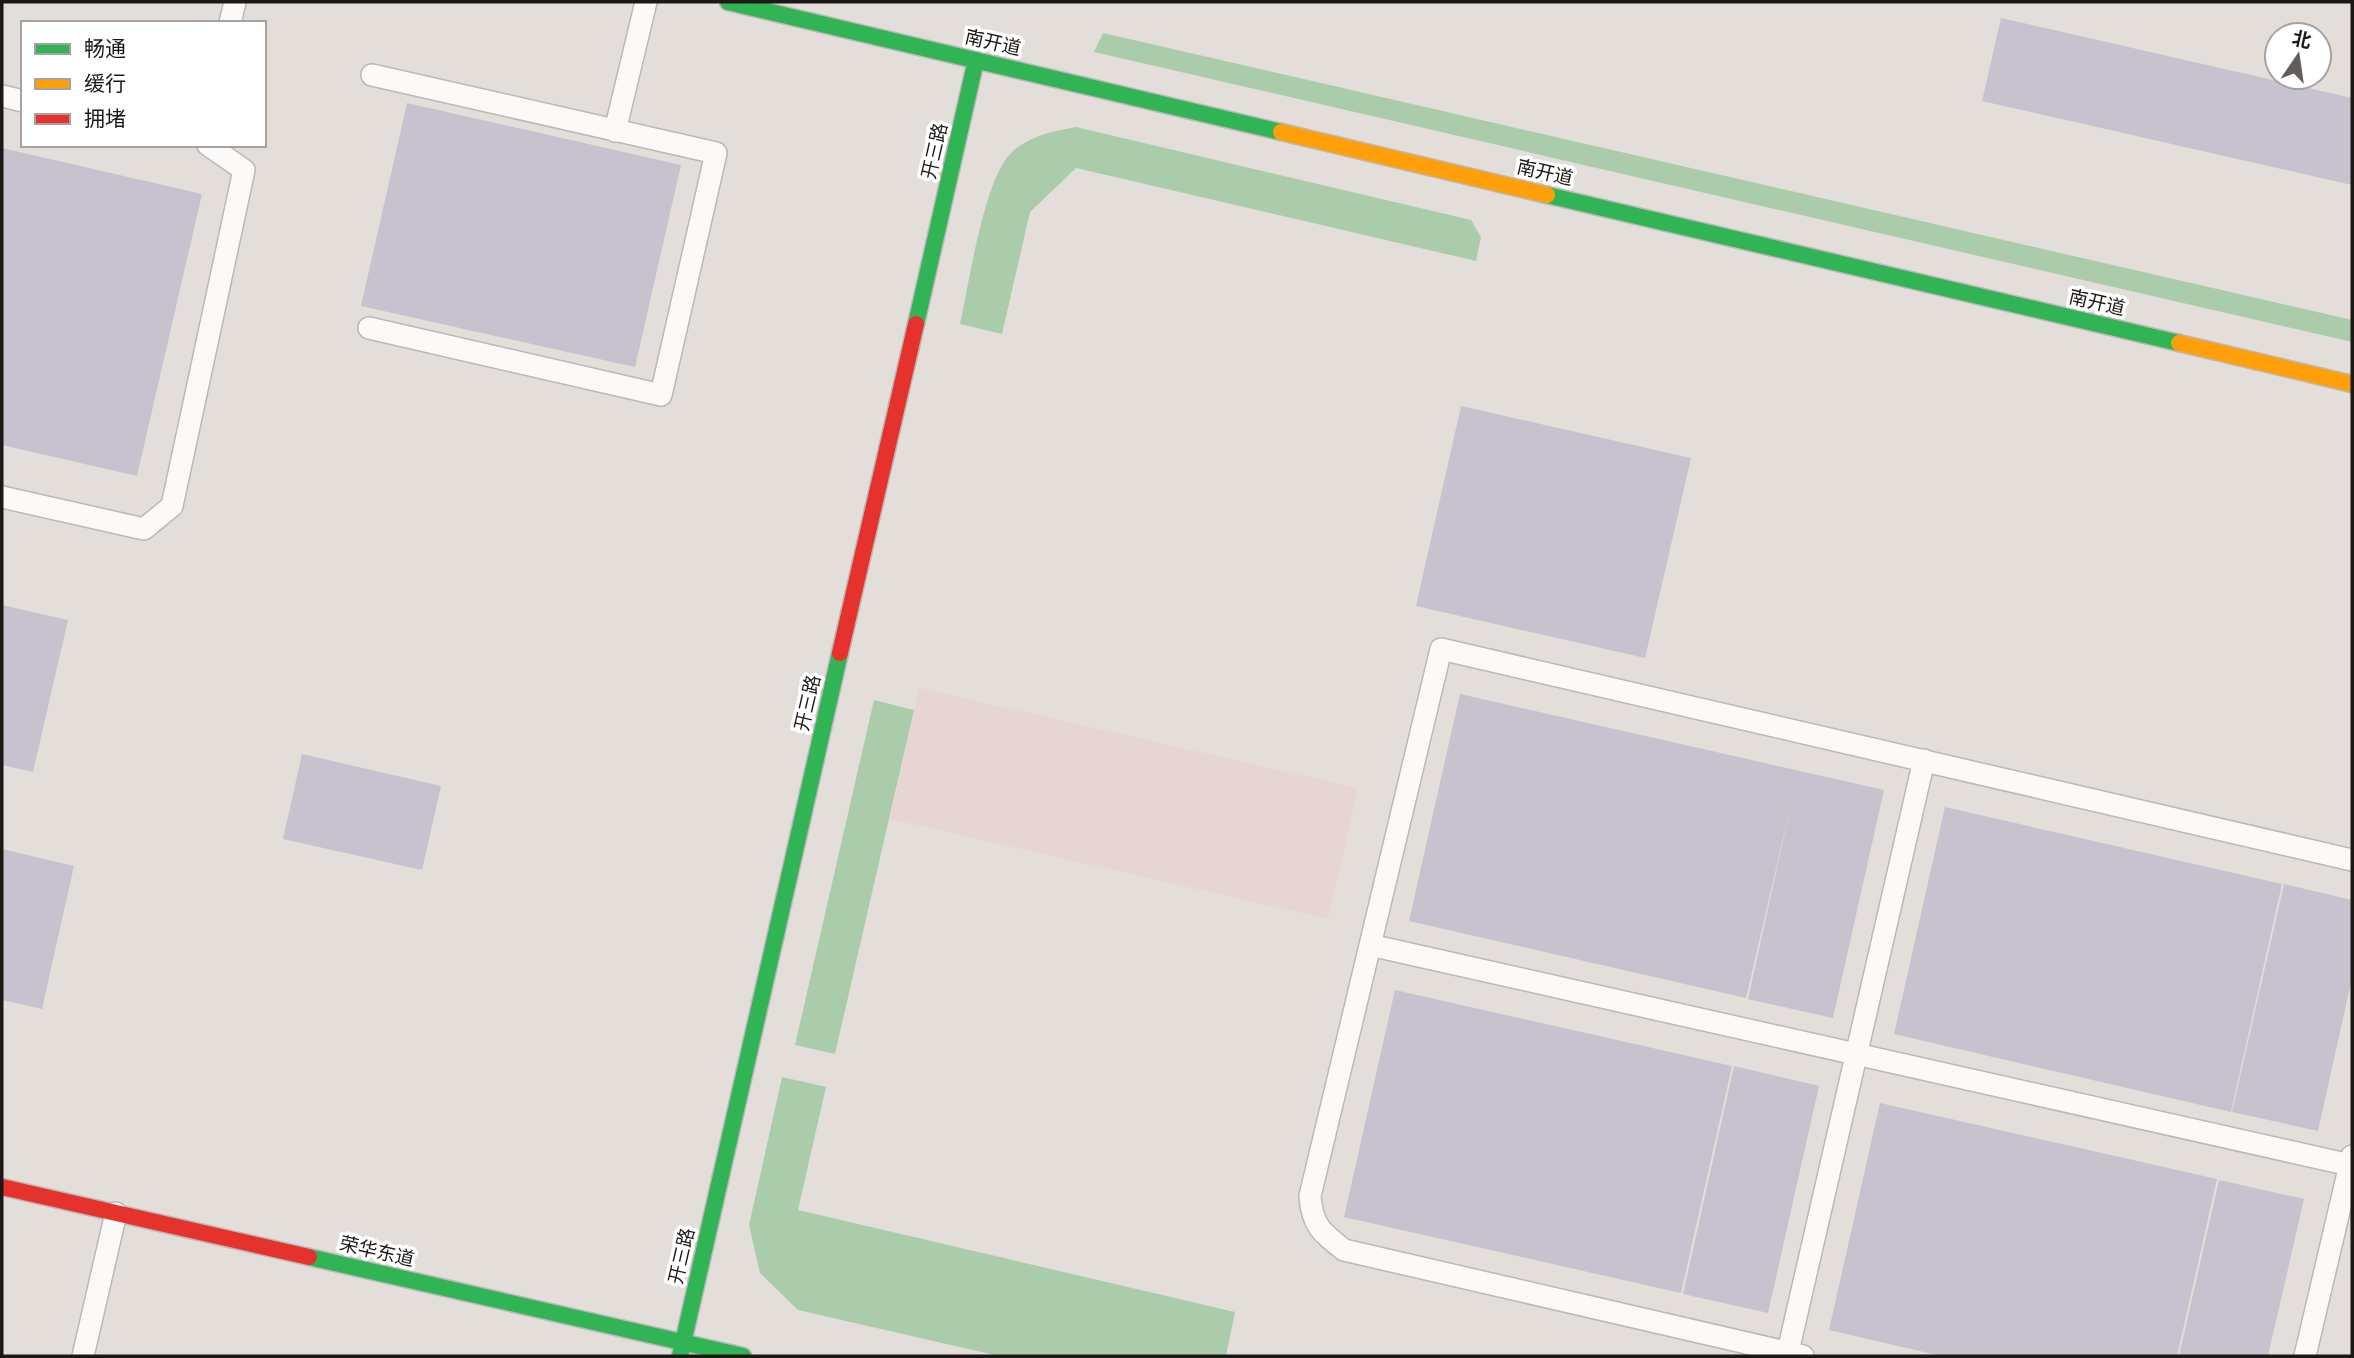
<svg xmlns="http://www.w3.org/2000/svg" width="2354" height="1358" font-family="'Roboto Condensed','Noto Sans SC',sans-serif">
  <rect width="100%" height="100%" fill="#e4deda"/>
  <path fill="#e7d5d4" d="M919,688L1358,788L1328,919L890,819Z"/>
  <path fill="#aaccab" d="M1103,33L2352,320V342L1094,52Z
    M1076,127L1471,220L1481,237L1476,261L1076,168L1030,212L1002,334L960,324C969,284 984,179 1011,153C1028,136 1054,131 1076,127Z
    M874,700L914,710L835,1054L795,1045Z
    M782,1077L826,1087L798,1210L1235,1312L1226,1356H999L798,1310L760,1273L749,1225Z"/>
  <path fill="#c8c1ce" d="M2001,18L2352,98V185L1982,101Z
    M407,103L681,165L635,367L361,306Z
    M2,148L202,194L137,476L2,445Z
    M1461,406L1691,458L1645,658L1416,606Z
    M2,605L68,620L33,772L2,765Z
    M1460,694L1884,790L1833,1018L1748,999L1794,791L1746,998L1409,921Z
    M302,754L441,786L422,870L283,839Z
    M1945,807L2282,884L2231,1112L1894,1034Z
    M2,849L74,866L42,1009L2,1000Z
    M2284,884L2352,900V978L2318,1131L2232,1112Z
    M1395,990L1732,1066L1681,1293L1344,1217Z
    M1734,1066L1819,1086L1768,1313L1683,1294Z
    M1880,1103L2217,1179L2177,1356H1941L1829,1330Z
    M2219,1180L2304,1199L2268,1356H2179Z"/>
  <g fill="none" stroke-linecap="round" stroke-linejoin="round">
    <defs>
      <path id="lane" d="M230,23L235,2
        M2,96L23,101
        M615,131L646,2
        M369,328L661,395L716,153L372,75
        M2,497L144,529L172,506L244,170L208,145
        M1370,945L2350,1165
        M83,1356L116,1213
        M1787,1356L1924,760
        M1803,1356L1344,1250C1321,1232 1312,1225 1310,1196L1441,649L2352,860
        M2305,1356L2352,1156"/>
      <path id="fast" d="M728,2L1281,132
        M1547,195L2179,343
        M916,324L976,60
        M309,1257L743,1356
        M680,1356L840,653"/>
      <path id="slow" d="M1281,132L1547,195
        M2179,343L2352,384"/>
      <path id="jam" d="M840,653L916,324
        M2,1187L309,1257"/>
    </defs>
    <use href="#lane" stroke="#bcb8b5" stroke-width="24"/>
    <use href="#fast" stroke="#bcb8b5" stroke-width="19"/>
    <use href="#slow" stroke="#bcb8b5" stroke-width="19"/>
    <use href="#jam" stroke="#bcb8b5" stroke-width="19"/>
    <use href="#lane" stroke="#fbfaf9" stroke-width="21"/>
    <use href="#fast" stroke="#30b455" stroke-width="16"/>
    <use href="#slow" stroke="#ff9f0a" stroke-width="16"/>
    <use href="#jam" stroke="#e5322d" stroke-width="16"/>
  </g>
  <g text-anchor="middle" stroke-width="7" stroke-linejoin="round" paint-order="stroke">
    <g font-size="19" fill="#1c1816" stroke="#fff">
      <text transform="translate(993 42) rotate(13)" y="7">南开道</text>
      <text transform="translate(934 151) rotate(-77)" y="7">开三路</text>
      <text transform="translate(1545 172) rotate(13)" y="7">南开道</text>
      <text transform="translate(2097 302) rotate(13)" y="7">南开道</text>
      <text transform="translate(807 703) rotate(-77)" y="7">开三路</text>
      <text transform="translate(377 1251) rotate(13)" y="7">荣华东道</text>
      <text transform="translate(681 1256) rotate(-77)" y="7">开三路</text>
    </g>
  </g>
  <rect width="2354" height="1358" fill="none" stroke="#1c1816" stroke-width="7"/>
  <rect x="21" y="21" width="245" height="126" fill="#ffffff" stroke="#a4a3a2" stroke-width="2"/>
  <rect x="35" y="44" width="35" height="10" fill="#30b455" stroke="#a4a3a2" stroke-width="2"/>
  <text x="84" y="56" font-size="21" fill="#1c1816">畅通</text>
  <rect x="35" y="79" width="35" height="10" fill="#ff9f0a" stroke="#a4a3a2" stroke-width="2"/>
  <text x="84" y="91" font-size="21" fill="#1c1816">缓行</text>
  <rect x="35" y="114" width="35" height="10" fill="#e5322d" stroke="#a4a3a2" stroke-width="2"/>
  <text x="84" y="126" font-size="21" fill="#1c1816">拥堵</text>
  <g transform="translate(2298 56) rotate(13)"><circle r="33" fill="#ffffff" stroke="#a4a3a2" stroke-width="2"/>
  <path d="M0-5L12 26L0 18L-12 26Z" fill="#625d5b"/>
  <text y="-10" font-size="19" font-weight="bold" text-anchor="middle" fill="#1c1816">北</text>
  </g>
</svg>
